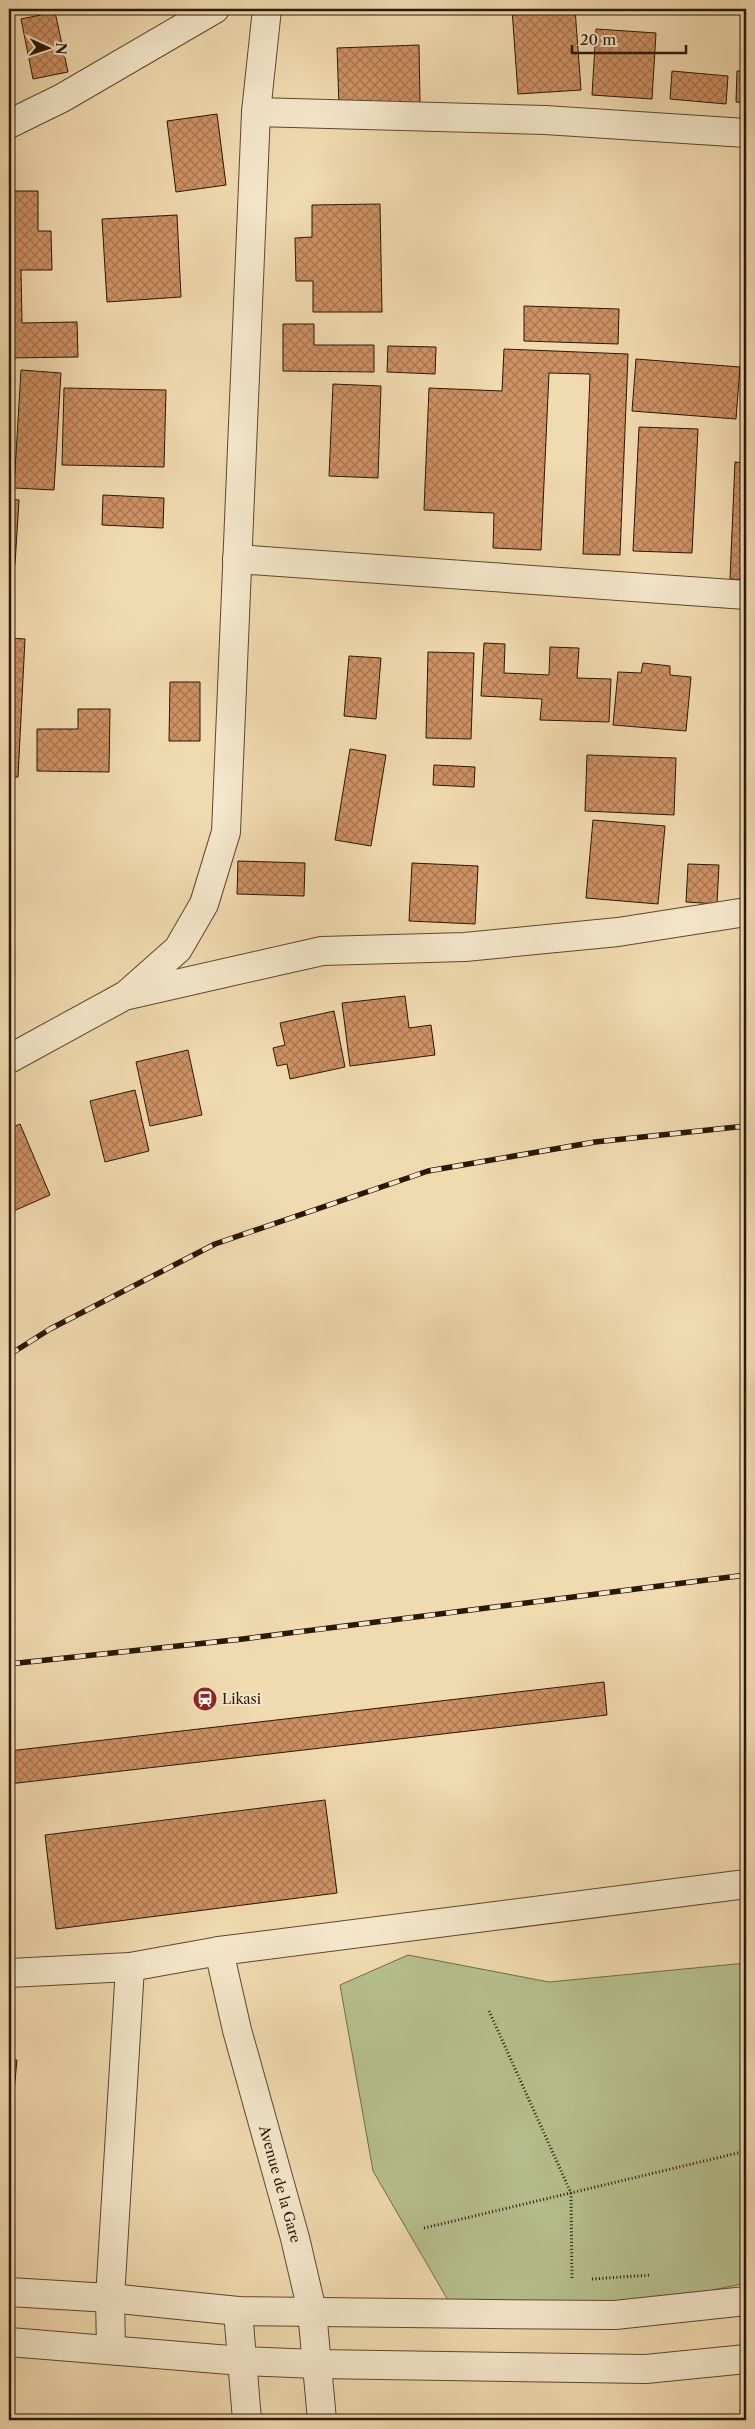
<svg xmlns="http://www.w3.org/2000/svg" width="755" height="2429" font-family="'Libre Caslon Text',serif">
  <defs>
    <pattern id="building-cross-hatch" width="8" height="8" patternUnits="userSpaceOnUse" patternTransform="scale(1.25)"><rect width="8" height="8" fill="#ce9164"/><path d="M0 0l8 8M0 8l8-8" fill="none" stroke="#a77550"/></pattern>
  </defs>
  <rect width="100%" height="100%" fill="#f0daaf"/>
  <filter id="stains"><feTurbulence type="fractalNoise" baseFrequency=".004" numOctaves="4"/><feColorMatrix values="0 0 0 0 .2 0 0 0 0 .09 0 0 0 0 .02 0 0 0 .5 -.17"/></filter>
  <radialGradient id="worn" r=".72"><stop offset=".6" stop-color="#630" stop-opacity="0"/><stop offset="1" stop-color="#630" stop-opacity=".3"/></radialGradient>
  <path fill="#b6c08e" stroke="#706c48" d="M408,1955L549,1982L746,1963V2283L629,2308L449,2302L373,2171L340,1985Z"/>
  <path fill="url(#building-cross-hatch)" stroke="#2a1802" d="M512,9H575L581,90L518,94Z
    M55,12L68,72L33,79L21,19Z
    M596,29L656,33L652,99L592,95Z
    M419,45L420,103L339,105L337,48Z
    M672,71L728,76L726,104L670,99Z
    M737,71H746V103L736,102Z
    M217,114L226,185L176,192L167,121Z
    M9,191H38V231H51L52,270H21L22,323L77,322L78,357L9,358Z
    M380,204L382,312H313V281H296L295,238L312,237V205Z
    M177,215L181,297L107,302L102,219Z
    M524,306L619,309L618,344L524,341Z
    M283,324H314V345H374V372L283,371Z
    M388,346L436,347L435,374L387,372Z
    M504,349L628,354L620,555L583,554L590,374L549,373L541,550L493,548L494,513L424,510L429,388L502,391Z
    M636,359L740,367L736,419L632,411Z
    M21,370L61,373L54,490L14,488Z
    M333,384L381,386L378,478L329,476Z
    M64,388L166,390L164,467L62,465Z
    M9,413L13,474L9,475Z
    M639,427L698,429L692,553L633,551Z
    M735,462L746,463V580L730,579Z
    M103,495L164,498L163,528L102,525Z
    M9,499L19,500L15,564H9Z
    M9,638L25,639L18,777H9Z
    M484,643L505,644L504,673L549,675L550,647L579,648L577,678L611,679L609,722L540,720L542,699L481,696Z
    M428,652L474,653L471,739L426,738Z
    M349,656L381,658L376,719L344,716Z
    M643,663L670,666V675L691,677L686,731L613,725L618,672L641,673Z
    M170,682H200V741H169Z
    M78,709H110L109,772L37,771V729H78Z
    M350,749L386,755L371,846L335,840Z
    M587,755L676,758L674,815L585,811Z
    M434,765L475,767L474,787L433,785Z
    M593,820L665,826L658,904L586,898Z
    M238,861L305,863L304,896L237,894Z
    M412,863L478,866L475,924L409,921Z
    M688,864L719,865L717,904L686,902Z
    M405,996L409,1028L431,1025L435,1055L350,1066L342,1003Z
    M334,1011L345,1067L290,1079L287,1064L277,1066L273,1048L285,1045L280,1023Z
    M188,1050L202,1115L150,1126L136,1062Z
    M135,1090L149,1151L105,1162L90,1101Z
    M20,1124L50,1195L9,1213V1129Z
    M604,1682L607,1715L9,1784V1751Z
    M325,1800L337,1893L56,1929L45,1835Z
    M9,2060H17L9,2143Z"/>
  <g fill="none" stroke-linecap="round" stroke-linejoin="round">
    <defs>
      <g id="minor">
        <path d="M256,112L545,120L746,133"/>
        <path d="M9,124L62,98L215,9"/>
        <path d="M237,559L746,595"/>
        <path d="M128,995L322,951L465,947L618,932L746,912"/>
        <path d="M9,1059L126,995L178,949L204,904L226,832L256,112L267,9"/>
        <path id="s1" d="M219,1951L237,2030L295,2238L312,2311L322,2420"/>
        <path d="M9,1973L130,1967L219,1951L746,1884"/>
        <path d="M9,2292L110,2298L238,2311L491,2314L615,2315L746,2301"/>
        <path d="M238,2311L247,2420"/>
        <path d="M9,2342L242,2361L317,2364L646,2369L746,2359"/>
        <path d="M111,2349L110,2298L130,1967"/>
      </g>
    </defs>
    <use href="#minor" stroke="#5c482d" stroke-width="30"/>
    <path stroke="#2a1802" stroke-width="3" stroke-dasharray="1 2.5" stroke-linecap="butt" d="M489,2011L571,2193L572,2280
      M424,2228L746,2151
      M592,2279L651,2275"/>
    <use href="#minor" stroke="#f5e7cb" stroke-width="28"/>
    <defs>
      <path id="rail" d="M9,1355L50,1329L215,1244L428,1171L595,1142L746,1126
        M9,1664L243,1639L746,1575"/>
    </defs>
    <use href="#rail" stroke="#2a1802" stroke-width="5.5"/>
    <use href="#rail" stroke="#f5e7cb" stroke-width="4" stroke-dasharray="11" stroke-linecap="butt"/>
  </g>
  <defs>
    <symbol id="station-disc" viewBox="-11 -11 22 22"><circle r="9.5" fill="#8f2418" stroke="#f5e7cb"/><path d="M-3-6H3Q5-6 5-4V2Q5 4 3 4L4.5 6H3L1.5 4h-3L-3 6H-4.5L-3 4Q-5 4-5 2V-4Q-5-6-3-6ZM-3.5-4v3h7v-3ZM-3.5 1v1.5H-2V1ZM2 1v1.5H3.5V1Z" fill="#fff"/></symbol>
  </defs>
  <g fill-rule="evenodd">
    <use href="#station-disc" x="191" y="1685" width="28" height="28"/>
  </g>
  <g text-anchor="middle" stroke-width="4" stroke-linejoin="round" paint-order="stroke">
    <g font-size="14" fill="#2a1802" stroke="#f5e7cb" text-anchor="start">
      <text x="222" y="1704">Likasi</text>
    </g>
    <g font-size="14" fill="#2a1802" stroke="#f5e7cb">
      <text dy="5" stroke="none"><textPath href="#s1" startOffset="241">Avenue de la Gare</textPath></text>
    </g>
  </g>
  <rect width="755" height="2429" fill="none" stroke="#f0daaf" stroke-width="30"/>
  <rect x="10" y="10" width="735" height="2409" fill="none" stroke="#2a1802" stroke-width="2.5"/>
  <rect x="15" y="15" width="725" height="2399" fill="none" stroke="#2a1802"/>
  <g transform="translate(48 48) rotate(93)" stroke="#f5e7cb" stroke-width="4" paint-order="stroke">
  <path d="M0-4L9 19L0 12L-9 19Z" fill="#2a1802"/>
  <text y="-8" font-size="14" font-weight="bold" text-anchor="middle" fill="#2a1802">N</text>
  </g>
  <path d="M572 45v8h114v-8" fill="none" stroke="#2a1802" stroke-width="2.5"/>
  <text x="580" y="45" font-size="15" fill="#2a1802" stroke="#f5e7cb" stroke-width="4" paint-order="stroke">20 m</text>
  <rect width="100%" height="100%" filter="url(#stains)"/>
  <rect width="100%" height="100%" fill="url(#worn)"/>
</svg>
